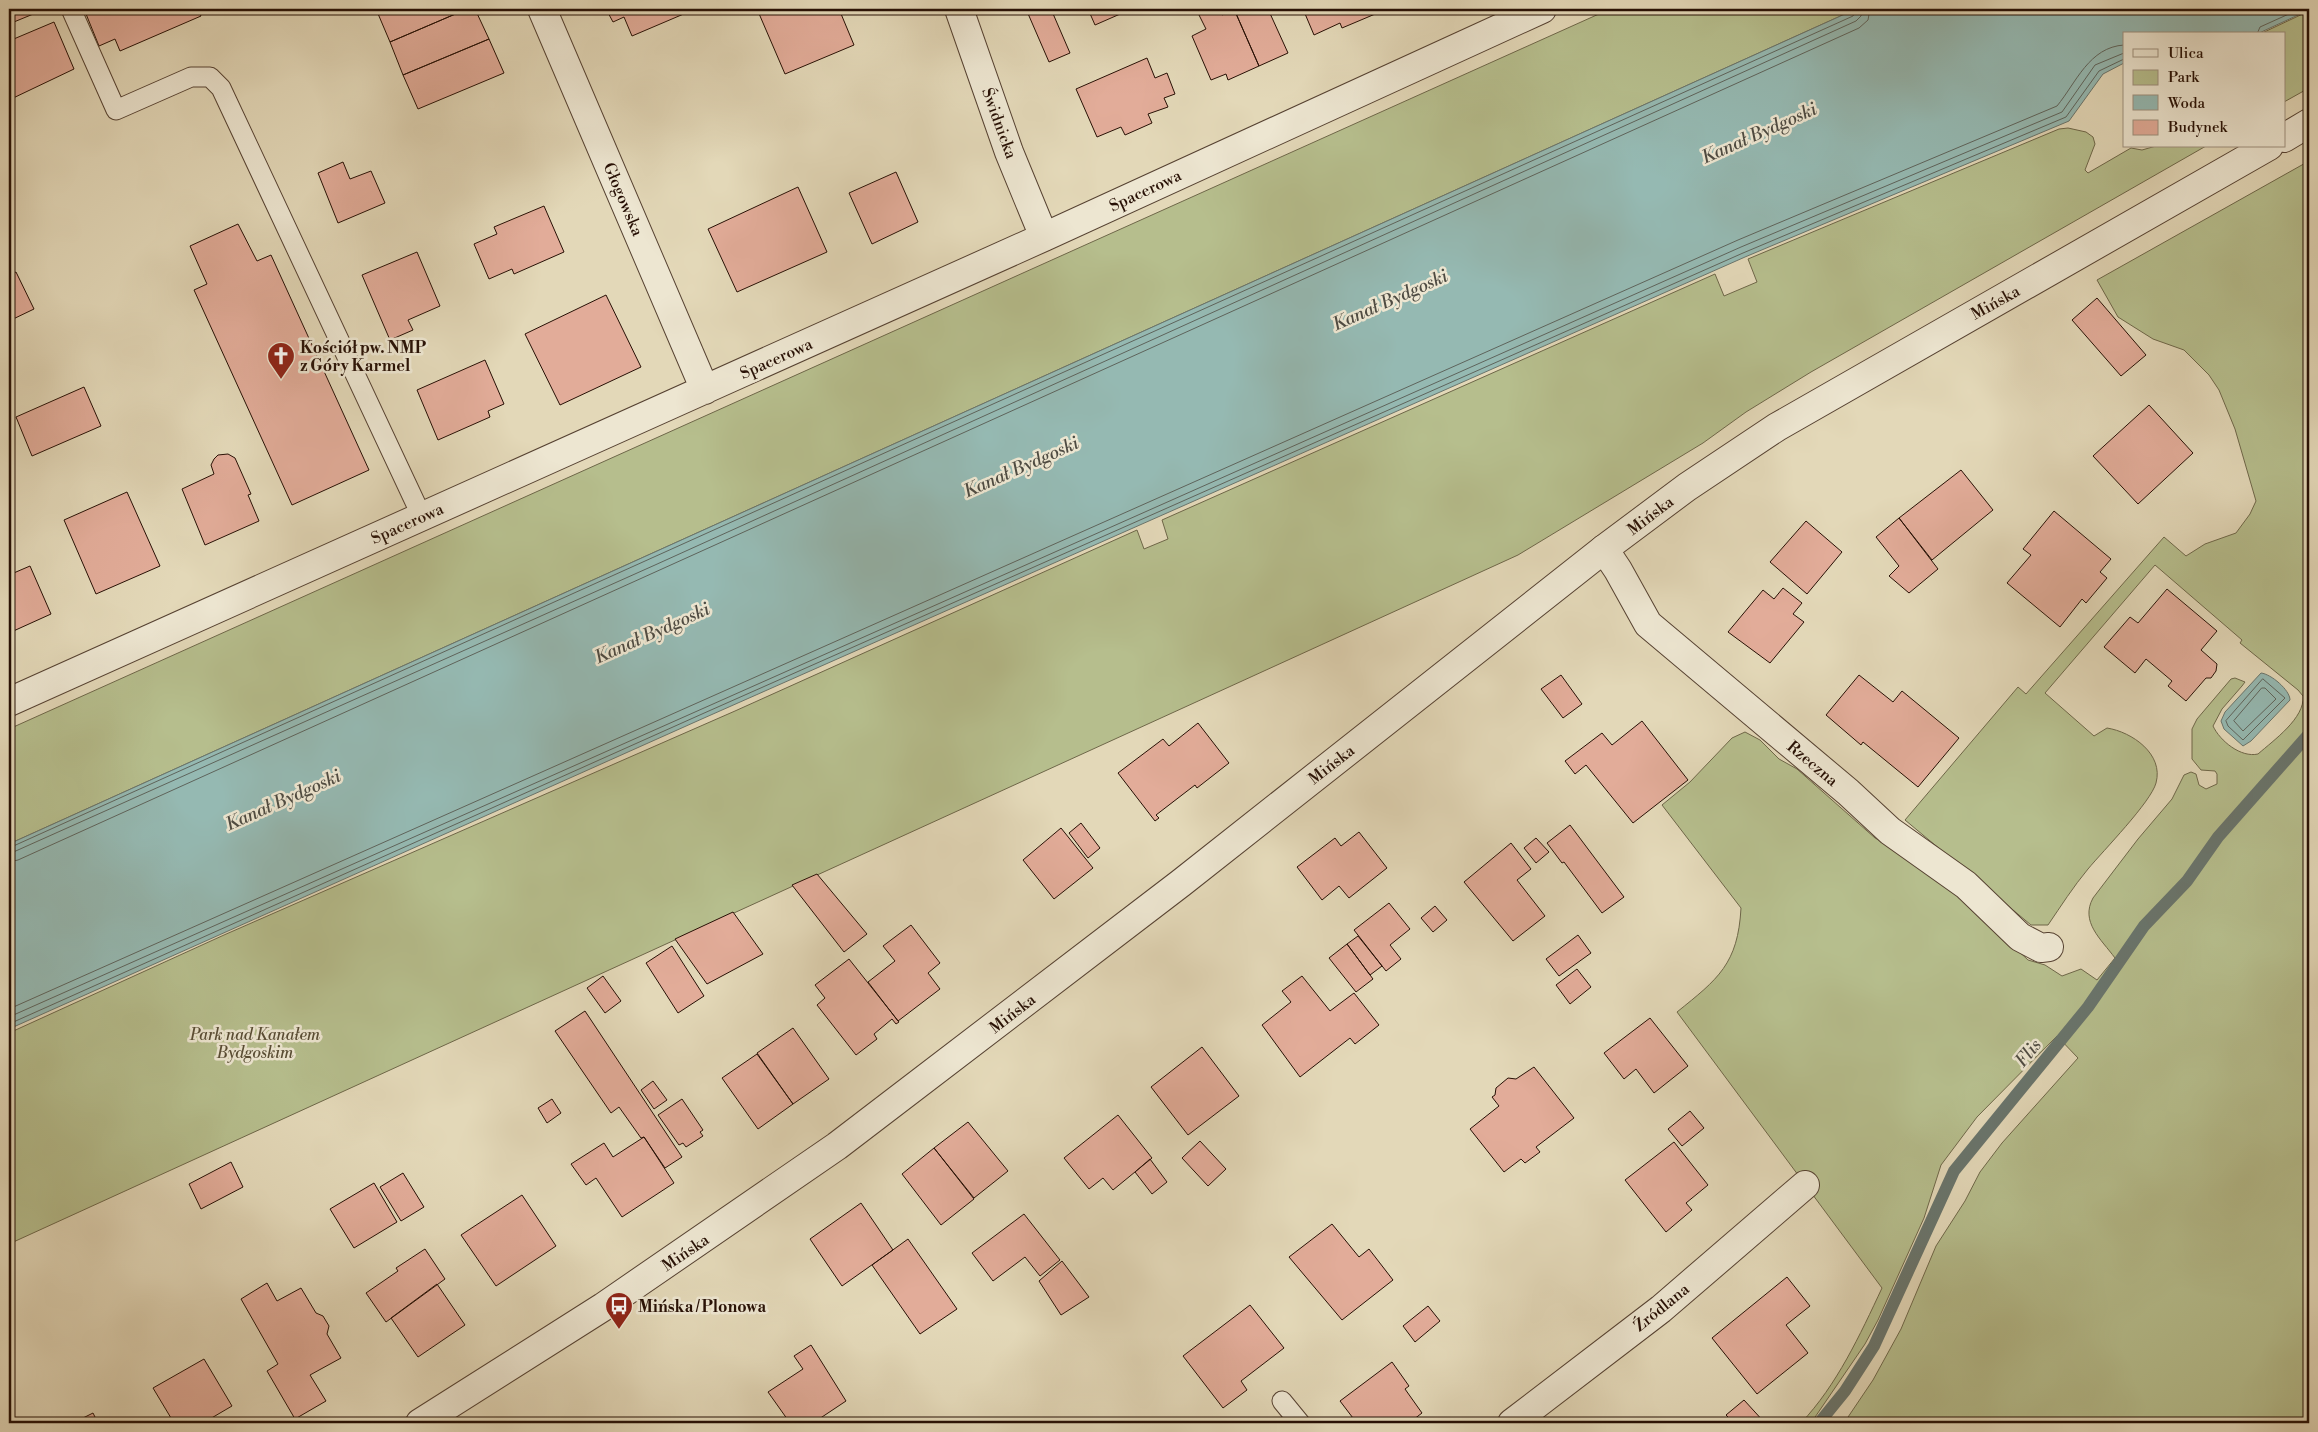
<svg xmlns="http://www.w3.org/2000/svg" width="2318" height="1432" font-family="'Libre Bodoni',serif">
  <rect width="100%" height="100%" fill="#e3d8b8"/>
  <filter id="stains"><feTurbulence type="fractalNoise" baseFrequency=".004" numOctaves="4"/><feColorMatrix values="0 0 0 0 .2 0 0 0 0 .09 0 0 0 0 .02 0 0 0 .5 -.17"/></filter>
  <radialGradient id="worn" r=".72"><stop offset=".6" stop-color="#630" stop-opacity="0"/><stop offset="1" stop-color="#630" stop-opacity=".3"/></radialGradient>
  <path fill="#b6be8d" stroke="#6e6749" d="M1610,9H1856L9,844V729Z
    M2309,11V88L2284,102V34H2260Z
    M2068,128L2086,132L2093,137L2095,144L2085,170L2088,173L2131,148L2142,150L2156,146H2206L1811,372L1746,412L1703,443L1518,555L9,1244V1033L224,935L735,711L1137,530L1144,549L1168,539L1162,520L1715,274L1724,296L1757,282L1748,259L2059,129Z
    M2309,161V616C2303,623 2304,636 2309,644V1423H1844L1873,1380L1901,1329L1936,1246L1965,1201L1980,1172L2002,1143L2078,1058L2057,1036L1977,1117L1941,1165L1924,1218L1878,1320L1865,1344L1811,1423H1801C1837,1385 1860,1335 1882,1288L1677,1012C1718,979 1738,964 1741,908L1662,805L1690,782L1732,738L1745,732L1760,740L1779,759L1797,769L1875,838L1912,858L1942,879L2028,960L2045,965L2062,976L2081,969L2097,980L2115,958C2101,939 2080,922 2093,898L2138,839L2172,799L2184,775L2191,772L2196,774L2199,785L2206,789L2217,784V774L2215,771L2201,770L2192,759V729L2197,719L2231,679L2235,678L2245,682L2242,686L2222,709L2213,726C2220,741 2241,758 2258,754C2274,740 2305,718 2303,696L2298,690L2240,643L2242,640L2155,565L2045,693L2094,736L2107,728C2132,732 2164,754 2156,783C2151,802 2103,851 2088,869C2073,887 2061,906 2048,925H2031L1905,820L2018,687L2026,694L2164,537L2186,556L2205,544L2236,533L2250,514L2256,501L2235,429L2219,390L2209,375L2184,350L2153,339L2118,317L2097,280Z"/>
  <path fill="#95b9b2" stroke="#69756d" d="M1856,9L2309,10L2257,34H2124V63L2103,74L2069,121L1745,257L704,718L9,1029V844Z
    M2261,673C2271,674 2290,690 2290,700L2251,741L2243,746L2224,729L2221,721L2225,712Z"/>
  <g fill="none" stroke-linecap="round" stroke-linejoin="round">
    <path stroke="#5e645c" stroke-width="1" d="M2257,34L2260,27L2300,9
      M2263,679L2285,698L2243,740L2228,726L2226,721Z
      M2262,688H2265L2276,699L2243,731L2234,721Z
      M9,848L1853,16L1857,9
      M9,854L655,565L1856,21L1861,16L1863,9
      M9,862L18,860L1859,28L1868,20L1870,9
      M9,1009L1738,240L2057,106C2076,83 2089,47 2124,45
      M9,1017L1741,247L2062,112L2095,65L2124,53
      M9,1024L702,714L1743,253L2066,117L2099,71L2124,59"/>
    <path stroke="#69756d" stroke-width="12" d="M1819,1423L1845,1391L1874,1346L1954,1171L2088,1007L2144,926L2187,881L2218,837L2309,734"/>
  </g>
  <path fill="#e2ac99" stroke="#271005" d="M9,9H42L43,10L9,24Z
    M84,9H198L201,16L120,51L115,39L99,46Z
    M376,9H467L390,42Z
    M467,9H475L489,39L403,75L390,42Z
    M606,9H692L693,10L632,36L624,17L613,22Z
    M757,9H839L854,45L785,74Z
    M1026,9H1051L1070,53L1049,62Z
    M1088,9H1126L1127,11L1095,25Z
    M1196,9H1219L1222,15L1234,9L1259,66L1228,80L1226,74L1211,80L1192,36L1206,29Z
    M1234,9H1268L1288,53L1259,66Z
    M1303,9H1387L1342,28L1340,23L1314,35Z
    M54,22L74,69L9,100V41Z
    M489,39L504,73L418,109L403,75Z
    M1147,58L1155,78L1167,73L1175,94L1164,98L1168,107L1148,114L1152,123L1125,135L1121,127L1097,137L1076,89Z
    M343,162L350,179L371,171L385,203L338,223L318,173Z
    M896,172L918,222L872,244L849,193Z
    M798,187L827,252L737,292L708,229Z
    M544,206L564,252L514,274L512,269L489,279L474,244L497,234L494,227Z
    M238,224L257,261L271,255L369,470L292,505L194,290L207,284L190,246Z
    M417,252L440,306L408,320L413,330L390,340L362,275Z
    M16,272L34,309L9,321V275Z
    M606,295L641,367L560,405L525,334Z
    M2097,298L2146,355L2121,376L2072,320Z
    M485,360L504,404L488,411L490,417L438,440L417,390Z
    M84,387L101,426L32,456L16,417Z
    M2149,405L2193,453L2138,504L2093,456Z
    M228,454L235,458L251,494L248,495L259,521L205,545L182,489L214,474L211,465L214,459L218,455Z
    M1961,470L1993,510L1932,560L1899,518Z
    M127,492L160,566L96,594L64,520Z
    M2054,511L2111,559L2100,572L2107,578L2086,603L2082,599L2060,627L2007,583L2031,555L2023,549Z
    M1899,518L1938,569L1909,593L1889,576L1899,566L1876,537Z
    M1806,521L1842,552L1807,594L1770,562Z
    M30,566L51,614L9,633V575Z
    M1783,588L1802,603L1793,614L1804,622L1770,663L1728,632L1763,590L1774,599Z
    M2167,589L2217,631L2201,650L2217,664L2216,671L2211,678H2206L2186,701L2168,686L2172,681L2146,659L2135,673L2104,647L2130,617L2138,623Z
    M1561,675L1582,704L1563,718L1541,689Z
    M1859,675L1893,702L1902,691L1959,738L1918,787L1863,742L1861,745L1826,715Z
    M1642,721L1688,780L1633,823L1586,765L1575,774L1565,761L1602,733L1612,745Z
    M1198,723L1229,763L1197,788L1195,785L1156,815L1159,818L1155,821L1118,773L1163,739L1169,746Z
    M1081,823L1100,848L1088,858L1069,833Z
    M1570,825L1624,897L1602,913L1564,862L1562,863L1547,843Z
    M1061,828L1093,868L1054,899L1023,860Z
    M1359,832L1387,868L1349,898L1339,886L1322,900L1297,867L1335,838L1341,846Z
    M1536,838L1549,852L1536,863L1524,848Z
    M1511,843L1531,869L1517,880L1545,916L1513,941L1464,882Z
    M817,874L867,934L844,952L792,885Z
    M1389,903L1410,929L1390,945L1401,959L1386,971L1354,930Z
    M1435,906L1447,920L1433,932L1421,918Z
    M733,912L763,954L707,984L675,939Z
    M911,925L940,963L928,973L940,989L898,1021L868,982L895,961L883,946Z
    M1578,935L1591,953L1559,976L1546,959Z
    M1358,936L1382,966L1370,975L1347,944Z
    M1347,944L1373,979L1356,992L1329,958Z
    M672,946L704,996L678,1013L646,963Z
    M849,959L899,1022L896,1024L892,1019L874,1034L877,1039L856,1055L817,1005L825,998L815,985Z
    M1577,969L1591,987L1570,1004L1556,985Z
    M603,976L621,1001L605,1013L587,988Z
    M1302,976L1330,1011L1354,993L1379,1025L1355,1044L1350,1038L1300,1077L1262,1025L1291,1002L1282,991Z
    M585,1011L682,1157L665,1168L644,1137L641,1138L619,1107L611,1113L555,1031Z
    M1650,1018L1688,1066L1654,1093L1636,1069L1624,1079L1604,1053Z
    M793,1028L829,1079L793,1104L757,1053Z
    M1202,1047L1239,1096L1188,1135L1151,1087Z
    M757,1054L793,1104L758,1129L722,1078Z
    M1534,1067L1574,1118L1536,1147L1540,1152L1525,1163L1521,1159L1504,1172L1470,1129L1499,1106L1492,1097L1495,1095L1496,1088L1508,1078L1516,1079Z
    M653,1081L667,1100L654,1109L641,1090Z
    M552,1099L561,1113L547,1123L538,1108Z
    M682,1099L703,1130L700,1132L703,1136L686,1147L683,1143L679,1145L658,1115Z
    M1690,1111L1704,1128L1682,1146L1668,1129Z
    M1118,1115L1152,1158L1113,1190L1103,1178L1089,1189L1064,1158Z
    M968,1122L1008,1171L974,1198L934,1148Z
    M644,1137L674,1183L622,1217L596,1178L586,1185L571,1164L604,1143L613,1157Z
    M1200,1141L1226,1169L1208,1186L1182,1158Z
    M1674,1142L1708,1185L1686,1203L1692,1210L1666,1232L1625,1180Z
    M934,1148L974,1199L941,1225L902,1174Z
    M1150,1159L1167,1182L1152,1194L1135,1172Z
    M231,1162L243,1187L201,1209L189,1184Z
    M403,1173L424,1207L401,1221L380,1187Z
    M374,1183L397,1222L354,1248L330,1209Z
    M522,1195L556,1246L496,1286L461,1235Z
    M861,1203L893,1250L842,1286L810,1239Z
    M1024,1214L1060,1260L1040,1276L1025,1257L993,1281L972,1253Z
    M1332,1224L1359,1257L1369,1249L1393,1280L1342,1320L1289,1257Z
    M908,1239L957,1309L920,1334L872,1265Z
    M425,1249L445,1279L386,1322L366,1293L398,1271L396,1268Z
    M1062,1261L1089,1297L1061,1315L1039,1281Z
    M1787,1277L1810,1306L1786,1325L1808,1353L1757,1394L1712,1338Z
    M267,1283L277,1301L301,1288L316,1313L323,1316L329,1326L327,1334L341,1358L310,1375L326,1401L295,1419L267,1371L278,1364L241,1299Z
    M437,1284L465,1325L418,1357L391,1318Z
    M1250,1305L1284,1348L1241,1381L1247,1390L1223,1408L1183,1356Z
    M1428,1306L1440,1321L1415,1342L1403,1326Z
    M811,1345L846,1401L813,1423H790L768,1392L803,1369L794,1356Z
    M204,1359L232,1406L203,1423H174L153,1388Z
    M1392,1362L1409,1386L1405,1389L1422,1413L1409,1423H1355L1356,1422L1340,1401Z
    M1744,1400L1765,1423H1734L1726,1415Z
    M93,1413L98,1423H73Z"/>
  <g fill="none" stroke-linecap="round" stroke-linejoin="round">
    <defs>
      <path id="service" d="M71,9L116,110L191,77H210L221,88L422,517
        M1282,1401L1300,1423"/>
      <path id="minor" d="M542,9L705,390
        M959,9L1009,152L1044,237
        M1604,549L1618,570L1648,624L1848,792L1890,831L1966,885L2020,937L2041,948L2049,947
        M9,702L1044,237L1542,9
        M1512,1423L1661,1309L1805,1185"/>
      <path id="tertiary" d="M2284,138L2309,123
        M420,1423L603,1307L837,1146L1181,883L1604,549L1687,487L1777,427L2269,146"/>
    </defs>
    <use href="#service" stroke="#564232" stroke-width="21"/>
    <use href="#minor" stroke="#564232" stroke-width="30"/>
    <use href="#tertiary" stroke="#564232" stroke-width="30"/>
    <use href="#service" stroke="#ede6d1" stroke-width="19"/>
    <use href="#minor" stroke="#ede6d1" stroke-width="28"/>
    <use href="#tertiary" stroke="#ede6d1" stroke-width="28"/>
  </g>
  <defs>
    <symbol id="church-pin" viewBox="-11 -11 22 30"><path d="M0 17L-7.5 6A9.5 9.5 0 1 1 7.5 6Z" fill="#8f2418" stroke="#ede6d1"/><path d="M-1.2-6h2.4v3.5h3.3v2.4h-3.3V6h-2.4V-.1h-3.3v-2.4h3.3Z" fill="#fff"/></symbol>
    <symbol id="bus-pin" viewBox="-11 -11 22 30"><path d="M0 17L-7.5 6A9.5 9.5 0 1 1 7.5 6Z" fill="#8f2418" stroke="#ede6d1"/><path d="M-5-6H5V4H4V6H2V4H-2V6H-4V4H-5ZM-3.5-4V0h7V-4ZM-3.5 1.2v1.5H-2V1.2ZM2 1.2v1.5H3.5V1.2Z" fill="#fff"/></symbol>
  </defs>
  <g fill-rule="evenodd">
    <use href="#church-pin" x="265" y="340" width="32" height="43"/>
    <use href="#bus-pin" x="603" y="1290" width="32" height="43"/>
  </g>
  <g text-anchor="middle" stroke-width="5" stroke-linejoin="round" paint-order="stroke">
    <g font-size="16" fill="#271005" stroke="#ede6d1">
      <text transform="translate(1000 123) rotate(70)" y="6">Świdnicka</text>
      <text transform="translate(1145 190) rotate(-25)" y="6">Spacerowa</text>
      <text transform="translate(624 199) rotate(67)" y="6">Głogowska</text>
      <text transform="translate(1995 302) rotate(-29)" y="6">Mińska</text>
      <text transform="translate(776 358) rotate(-24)" y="6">Spacerowa</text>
      <text transform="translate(1650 515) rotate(-37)" y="6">Mińska</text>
      <text transform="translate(407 523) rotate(-24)" y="6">Spacerowa</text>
      <text transform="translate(1813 763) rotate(40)" y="6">Rzeczna</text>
      <text transform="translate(1331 764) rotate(-38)" y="6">Mińska</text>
      <text transform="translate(1012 1013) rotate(-38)" y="6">Mińska</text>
      <text transform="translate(685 1252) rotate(-34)" y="6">Mińska</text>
      <text transform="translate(1661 1307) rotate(-39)" y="6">Źródlana</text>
    </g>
    <g font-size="16" font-weight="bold" fill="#271005" stroke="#ede6d1" text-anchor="start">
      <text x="300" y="353">Kościół pw. NMP<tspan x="300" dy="18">z Góry Karmel</tspan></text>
      <text x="638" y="1312">Mińska / Plonowa</text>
    </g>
    <g font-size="16" font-style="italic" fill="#594d35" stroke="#ede6d1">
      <text x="255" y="1040">Park nad Kanałem<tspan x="255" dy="18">Bydgoskim</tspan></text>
    </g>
    <g font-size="18" font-style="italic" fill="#4e4b42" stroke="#ede6d1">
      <text transform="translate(1759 133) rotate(-24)" y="6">Kanał Bydgoski</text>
      <text transform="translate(1390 300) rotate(-24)" y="6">Kanał Bydgoski</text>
      <text transform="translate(1021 467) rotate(-24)" y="6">Kanał Bydgoski</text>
      <text transform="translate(652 633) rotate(-24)" y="6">Kanał Bydgoski</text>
      <text transform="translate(283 800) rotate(-24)" y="6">Kanał Bydgoski</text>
      <text transform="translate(2028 1053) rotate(-51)" y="6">Flis</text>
    </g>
  </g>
  <rect width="2318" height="1432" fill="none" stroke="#e3d8b8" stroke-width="30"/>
  <rect x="10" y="10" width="2298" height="1412" fill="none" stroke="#271005" stroke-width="2.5"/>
  <rect x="15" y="15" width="2288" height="1402" fill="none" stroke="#271005"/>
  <rect x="2123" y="32" width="162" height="115" fill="#ede6d1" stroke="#9e907f"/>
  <rect x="2133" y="49" width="25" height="8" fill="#ede6d1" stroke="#9e907f"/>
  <text x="2168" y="58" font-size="15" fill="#271005">Ulica</text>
  <rect x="2133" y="70" width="25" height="15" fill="#b6be8d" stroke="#9e907f"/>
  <text x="2168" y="82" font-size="15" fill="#271005">Park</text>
  <rect x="2133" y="95" width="25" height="15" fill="#95b9b2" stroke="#9e907f"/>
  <text x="2168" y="108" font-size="15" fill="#271005">Woda</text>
  <rect x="2133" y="120" width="25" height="15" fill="#e2ac99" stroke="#9e907f"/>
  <text x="2168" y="132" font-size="15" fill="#271005">Budynek</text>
  <rect width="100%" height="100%" filter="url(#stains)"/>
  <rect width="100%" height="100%" fill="url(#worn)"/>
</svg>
